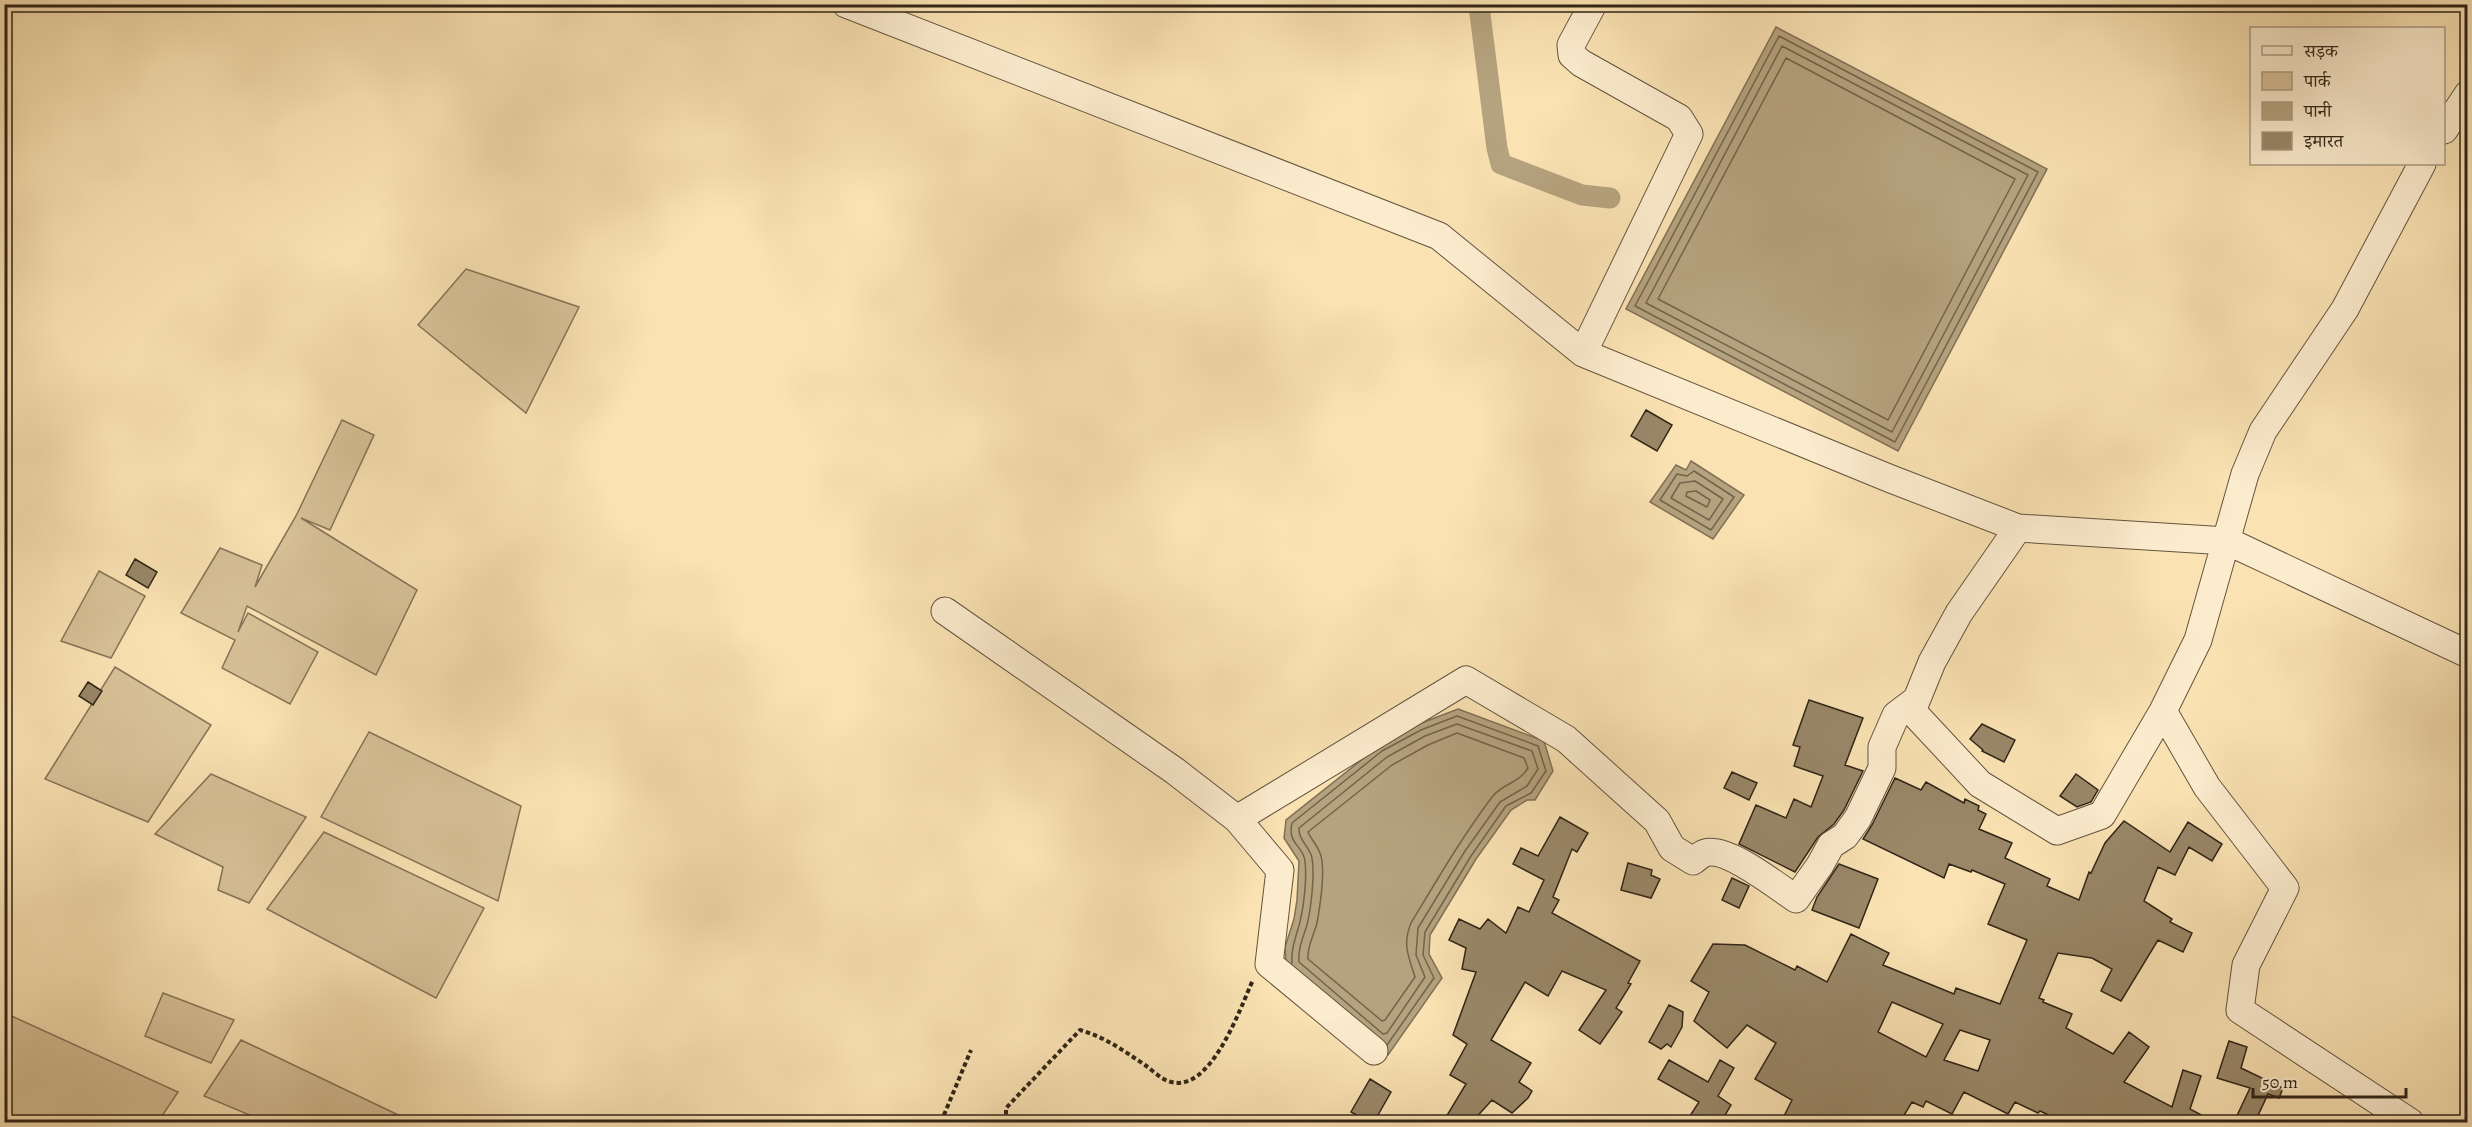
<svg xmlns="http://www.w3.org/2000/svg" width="2472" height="1127" font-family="Alegreya,'Noto Serif Devanagari',serif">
  <rect width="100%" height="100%" fill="#fae2b3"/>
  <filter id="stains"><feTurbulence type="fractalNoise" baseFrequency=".00333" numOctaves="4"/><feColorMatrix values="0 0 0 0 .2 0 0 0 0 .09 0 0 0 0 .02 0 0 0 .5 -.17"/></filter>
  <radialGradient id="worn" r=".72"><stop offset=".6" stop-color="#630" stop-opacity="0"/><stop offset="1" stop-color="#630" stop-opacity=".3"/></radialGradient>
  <path fill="#d8c298" stroke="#847458" stroke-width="1.5" d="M466,269L579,307L526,413L418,325Z
    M342,420L374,435L330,530L301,518L417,590L376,675L247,606L238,632L248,613L318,652L290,704L222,668L235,640L181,613L220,548L262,565L255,587L296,516Z
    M99,571L145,596L111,658L61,641Z
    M115,667L211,725L148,822L45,779Z
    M369,732L521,806L498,901L321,817Z
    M211,774L306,817L249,903L218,890L223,867L155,834Z
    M324,832L484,908L436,998L267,909Z
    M163,993L234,1020L211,1063L145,1036Z
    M5,1013L178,1092L158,1122H5Z
    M241,1040L413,1122H266L204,1096Z"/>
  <path fill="#b5a27e" stroke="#807055" stroke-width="1.5" d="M1776,27L2047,169L1898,451L1626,309Z
    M1691,461L1744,495L1713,539L1650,502L1676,465L1686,470Z
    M1458,709L1544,741L1553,771L1535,800H1527L1511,810L1476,859L1430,935L1429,954L1442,978L1388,1055L1286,965L1285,947L1294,919L1297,900L1299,861L1284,838L1286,820L1379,746L1419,724Z"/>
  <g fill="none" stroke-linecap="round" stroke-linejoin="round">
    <path stroke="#72644a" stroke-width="1.5" d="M1779,36L2038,172L1895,442L1635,306Z
      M1782,46L2028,175L1892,432L1646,303Z
      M1786,58L2015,179L1888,420L1658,299Z
      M1694,471L1734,497L1711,530L1660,500L1677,474L1687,476Z
      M1695,481L1723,499L1709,520L1671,498L1680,483Z
      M1696,491L1710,500L1707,507L1686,496L1687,492Z
      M1457,724L1532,751L1538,769L1527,786L1500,802L1465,851L1418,928L1416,955L1425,977L1387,1033L1383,1034L1299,962C1298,948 1303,938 1307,925C1311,909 1315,874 1312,858C1310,847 1298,840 1299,828L1387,757L1425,736Z
      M1457,733L1524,758L1528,768C1518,784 1503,783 1492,797C1462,837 1437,880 1411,923C1402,944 1409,958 1415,977L1385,1020L1382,1021L1308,959C1307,946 1314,935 1317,923C1320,906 1326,868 1320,853C1317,845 1311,839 1308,832L1392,765L1428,745Z
      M1292,963C1291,948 1296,937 1300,922C1304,905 1307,879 1305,861C1303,845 1287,844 1292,823L1382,751L1421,730L1457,716L1538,746L1546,771L1531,793L1506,806L1471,856L1425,932L1423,955L1434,978L1387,1045"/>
    <path stroke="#b5a27e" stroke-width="21" d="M1480,14L1497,148L1501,164L1582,195L1610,198"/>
  </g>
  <path fill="#998768" stroke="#302517" stroke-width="1.5" fill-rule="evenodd" d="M1646,410L1672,425L1657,451L1631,436Z
    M135,559L157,572L148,588L126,575Z
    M88,682L102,691L93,705L79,696Z
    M1809,700L1863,718L1845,765L1863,771L1844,810L1834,824L1818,837L1795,872L1739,844L1756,805L1786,818L1794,799L1811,807L1823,776L1794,766L1800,747L1793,745Z
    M1982,724L2015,740L2004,762L1982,751L1983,750L1970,739Z
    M1732,772L1757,783L1749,800L1724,788Z
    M2076,774L2098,790L2091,802L2077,807L2060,796Z
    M1895,778L1921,790L1926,782L1964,803L1965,799L1979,806L1978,810L1986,814L1979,829L2012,843L2005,858L2050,879L2047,886L2079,900L2089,872L2091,873L2105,843L2124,821L2170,852L2188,822L2222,844L2212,861L2189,847L2175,875L2158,867L2144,901L2172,919L2170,922L2192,933L2183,952L2158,940L2121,1001L2101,991L2112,969L2092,958L2058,953L2039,998L2044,1000L2043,1002L2072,1014L2066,1028L2113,1054L2129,1032L2149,1047L2124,1082L2172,1107L2183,1070L2201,1076L2190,1109L2214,1122H2063L2040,1111L2038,1113L2015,1102L2008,1114L1964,1092L1952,1114L1926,1101L1923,1107L1912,1102L1900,1122H1781L1792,1100L1755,1079L1776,1043L1747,1025L1727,1048L1694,1021L1709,992L1691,981L1713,944L1745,945L1795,970L1797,966L1827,982L1851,934L1889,953L1883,965L1954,994L1956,988L2000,1004L2027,940L1988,924L2005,884L1972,870L1971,872L1949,864L1944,878L1863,839L1872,825ZM1892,1002L1943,1024L1926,1057L1878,1032ZM1960,1030L1990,1040L1978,1071L1944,1060Z
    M1560,817L1588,833L1577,852L1572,849L1553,897L1559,900L1552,913L1640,961L1628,983L1631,984L1616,1008L1622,1012L1600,1044L1579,1030L1606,990L1562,971L1548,996L1525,982L1491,1040L1531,1063L1519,1082L1532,1091L1528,1098L1512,1113L1492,1100L1472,1122H1443L1466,1084L1450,1075L1467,1044L1453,1035L1476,972L1462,969L1466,948L1449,940L1459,919L1480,929L1488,919L1506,933L1518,907L1529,912L1544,880L1513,864L1521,848L1538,856Z
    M1628,863L1652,870L1651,875L1660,879L1651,898L1621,890Z
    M1839,864L1878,879L1859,928L1812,910L1817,897Z
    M1732,878L1749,886L1739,908L1722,900Z
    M1669,1005L1683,1012L1682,1027L1671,1047L1667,1044L1661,1049L1649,1042Z
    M2229,1041L2247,1047L2241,1068L2283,1088L2279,1098L2268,1094L2255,1122H2234L2250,1088L2217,1078Z
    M1669,1060L1708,1082L1720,1060L1734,1068L1718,1096L1731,1105L1721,1122H1686L1699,1102L1658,1079Z
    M1370,1079L1391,1092L1374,1122H1369L1351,1112Z"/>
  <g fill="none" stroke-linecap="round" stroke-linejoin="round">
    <defs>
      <path id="minor" d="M846,4L1439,236L1583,353L1891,479L2018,528L2227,541L2468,654
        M2444,130L2468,94
        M1583,353L1689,134L1679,118L1581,63L1572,55L1571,45L1593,4
        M2018,528L1959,613L1932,662L1912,711L1980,784L2057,831L2102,815L2163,711L2207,787L2285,888L2246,965L2240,1010L2410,1122
        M945,611L1175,771L1237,819L1466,680L1566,739L1657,821L1672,848L1693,861C1697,858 1701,854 1705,853C1727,846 1778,887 1796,899L1820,865L1831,845L1845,836L1858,818L1882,768V747L1896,715L1916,700
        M2163,711L2198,640L2245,474L2263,431L2345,309L2422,164
        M1237,819L1280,870L1269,964L1374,1051"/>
    </defs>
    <use href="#minor" stroke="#62543e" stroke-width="29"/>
    <path stroke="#302517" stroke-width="4" stroke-dasharray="4.5 3" stroke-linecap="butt" d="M941,1122L971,1050
      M1006,1122V1108L1080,1030C1105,1037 1124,1051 1145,1065C1152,1070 1160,1078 1168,1081C1210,1097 1240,1008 1253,980"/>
    <use href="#minor" stroke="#fcecce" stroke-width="27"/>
  </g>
  <rect width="2472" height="1127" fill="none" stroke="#fae2b3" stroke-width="24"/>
  <rect x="6" y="6" width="2460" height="1115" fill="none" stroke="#302517" stroke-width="3"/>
  <rect x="12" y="12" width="2448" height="1103" fill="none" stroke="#302517" stroke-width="1.5"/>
  <rect x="2250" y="27" width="195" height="138" fill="#fcecce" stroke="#aa9c85" stroke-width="1.5"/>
  <rect x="2262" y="46" width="30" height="9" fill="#fcecce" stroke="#aa9c85" stroke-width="1.5"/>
  <text x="2304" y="57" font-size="18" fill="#302517">सड़क</text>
  <rect x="2262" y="72" width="30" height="18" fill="#d8c298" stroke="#aa9c85" stroke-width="1.5"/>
  <text x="2304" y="87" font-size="18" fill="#302517">पार्क</text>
  <rect x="2262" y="102" width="30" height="18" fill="#b5a27e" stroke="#aa9c85" stroke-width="1.5"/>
  <text x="2304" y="117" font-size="18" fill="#302517">पानी</text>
  <rect x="2262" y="132" width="30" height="18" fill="#998768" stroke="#aa9c85" stroke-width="1.5"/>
  <text x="2304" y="147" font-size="18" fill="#302517">इमारत</text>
  <path d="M2253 1088v9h153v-9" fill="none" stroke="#302517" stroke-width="3"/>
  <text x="2262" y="1088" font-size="18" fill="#302517" stroke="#fcecce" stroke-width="4.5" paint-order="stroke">50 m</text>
  <rect width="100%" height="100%" filter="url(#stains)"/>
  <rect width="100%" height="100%" fill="url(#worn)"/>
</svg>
